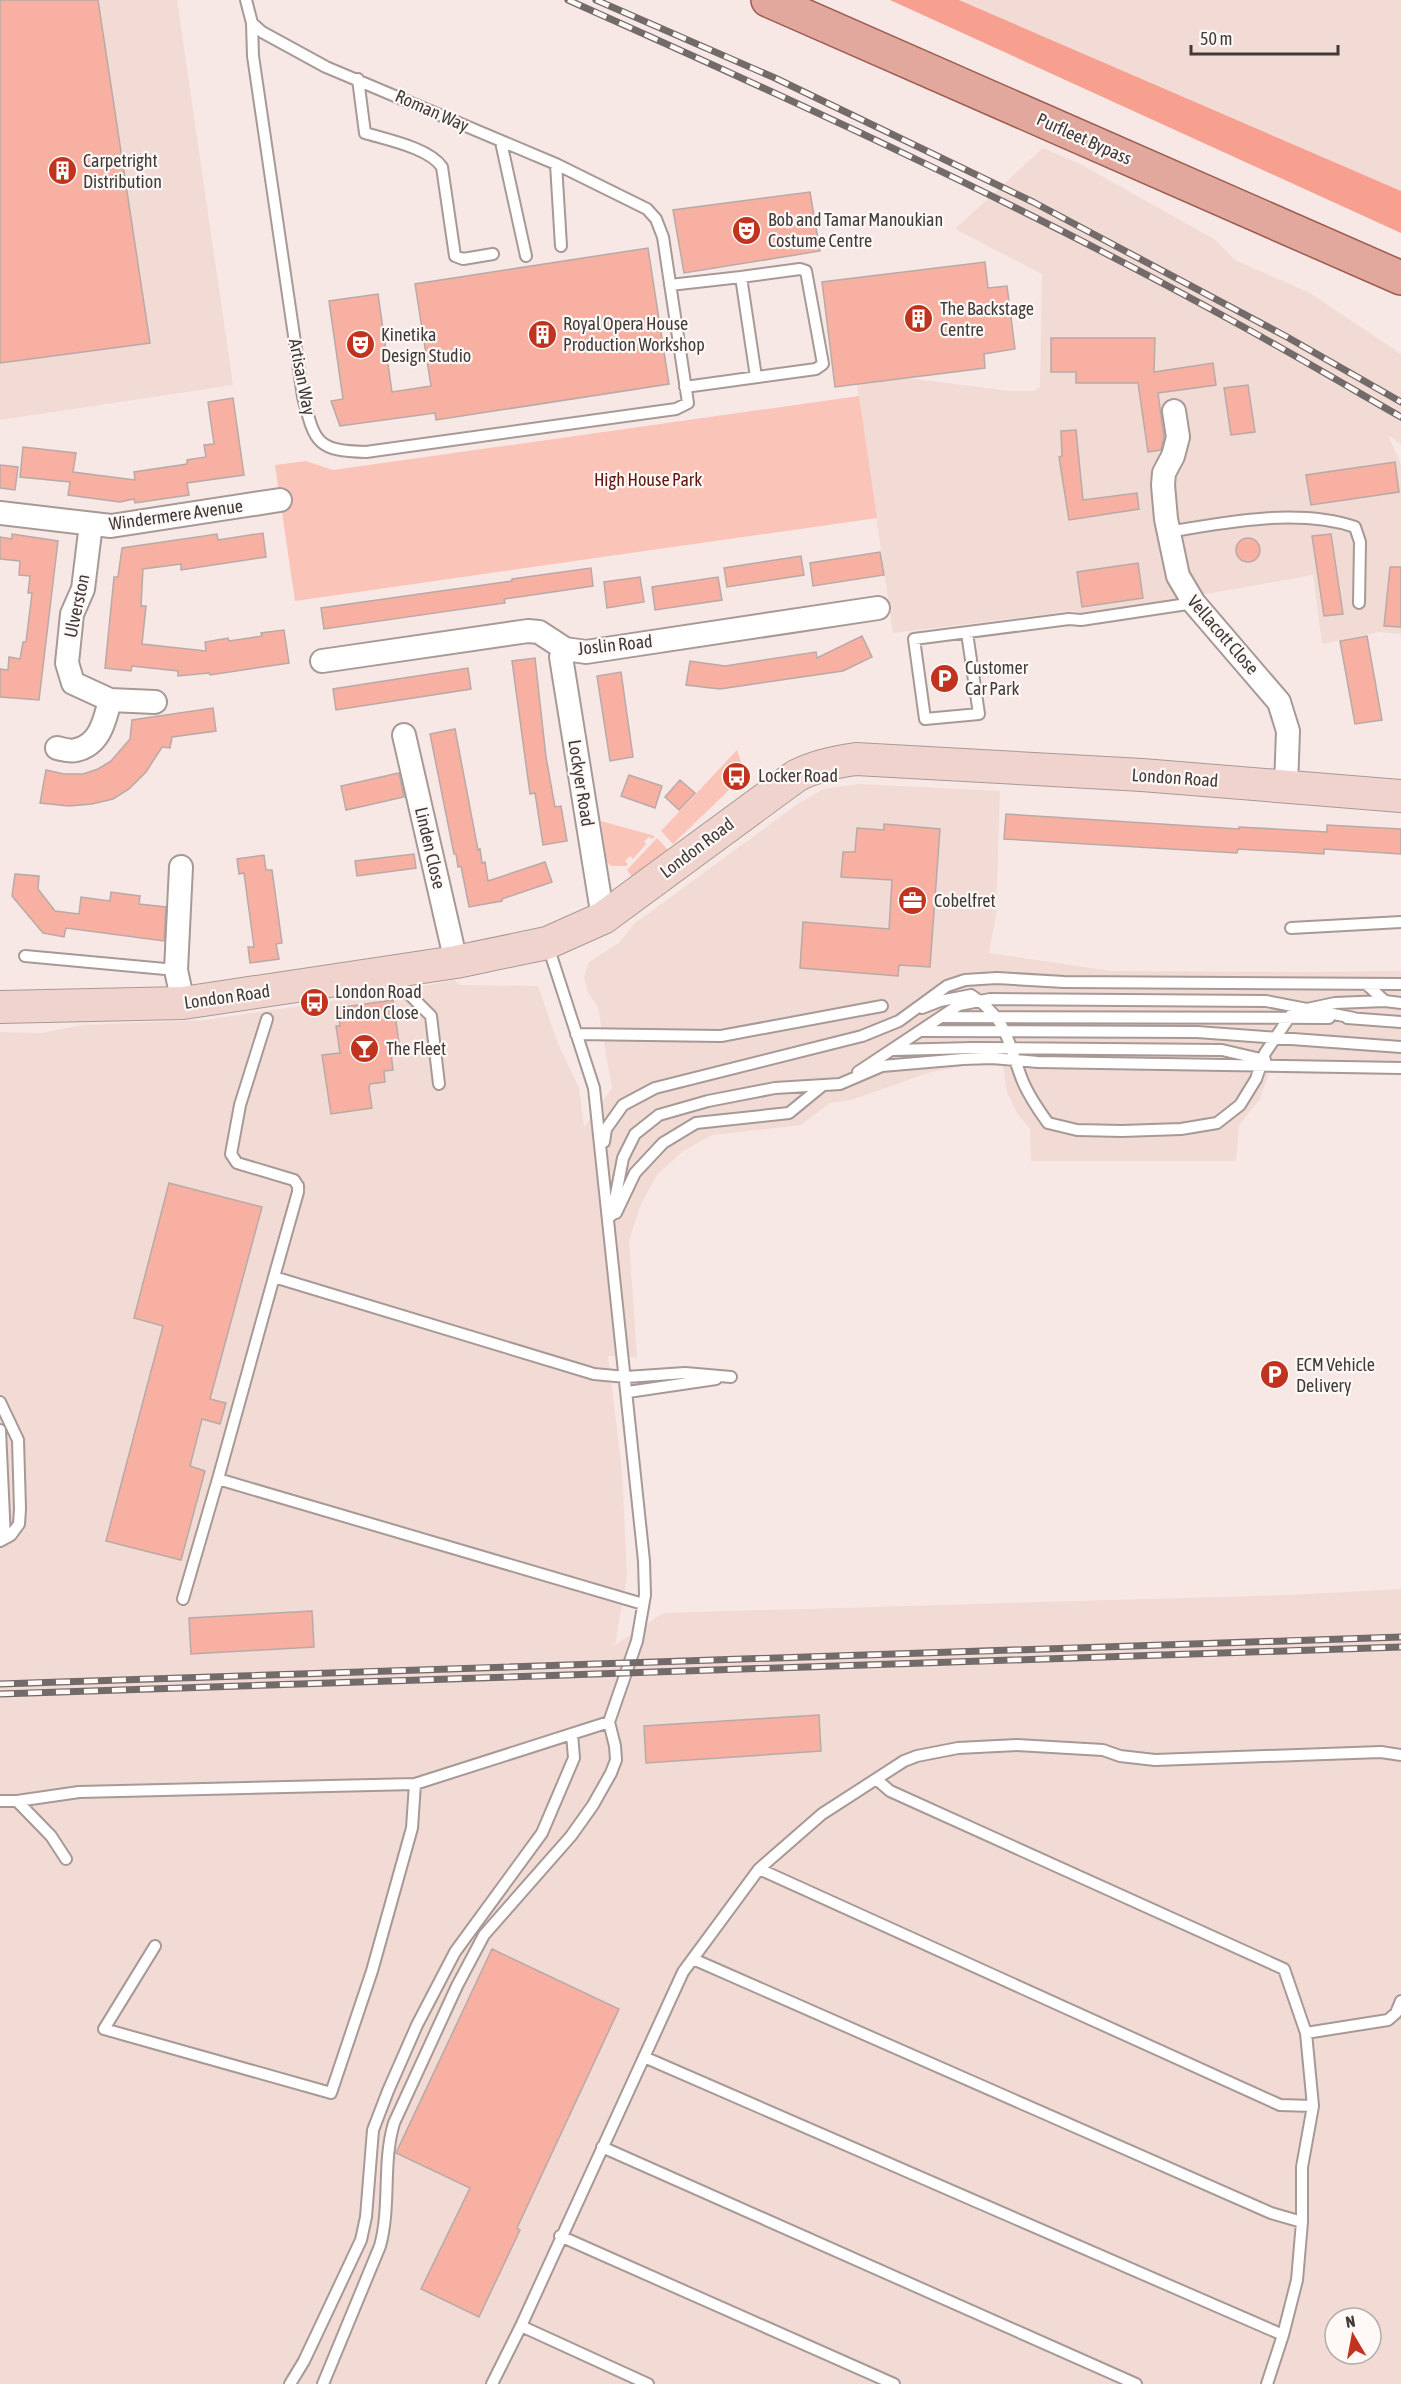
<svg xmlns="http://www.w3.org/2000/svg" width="1401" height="2384" font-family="'Asap Condensed',sans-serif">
  <rect width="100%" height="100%" fill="#f7e8e5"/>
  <path fill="#f2dad5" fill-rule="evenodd" d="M0,0H177L233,385L0,420Z
    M936,0H1401V209Z
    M1043,148L1080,164L1214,239L1235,260L1310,293L1401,354V444L1388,435L1401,464V634L1379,632L1322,644L1313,575L1173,600L1084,613L1072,611L893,633L857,384L907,378L1010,391H1035L1040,387L1042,274L955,229Z
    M859,784L1000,791L996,915L989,953L1112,971L1308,972L1401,971V1075L1269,1073L1260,1099L1239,1125L1236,1161H1031L1030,1129L1017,1113L1007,1092L1003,1066L970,1065L931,1072L851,1100L830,1103L801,1125L712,1135L683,1151L657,1175L642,1202L629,1240L637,1357L608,1356L622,1471L627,1576L615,1645L663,1613L1289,1595L1401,1589V2384H0V1032L41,1033L83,1025L205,1020L393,992L454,980L460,985L538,986L558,1044L579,1088L584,1127L612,1088L598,1008L588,992L584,977L589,962L619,943L634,924L799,803L824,789ZM1335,2318H1371V2354H1335Z"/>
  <path fill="#fac4b9" d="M859,396L877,518L295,601L275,465L306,461L333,470Z
    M737,750L743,768L731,781L729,790L673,844L661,831Z
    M601,821L655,836L652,839L649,837L644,841L646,844L633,859L630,856L625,861L628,864L626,866H611L607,862Z
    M657,838L668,850L646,870L633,878L627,870Z"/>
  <path fill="#f8a090" d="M890,0H959L1401,191V233Z"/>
  <path fill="#f7b0a2" stroke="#b8aaa7" stroke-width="1.5" d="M0,0H98L150,343L0,363Z
    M810,192L820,251L684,273L673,210Z
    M648,248L669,384L436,420L435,413L340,426L331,401L343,399L329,301L378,294L392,392L431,386L415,284Z
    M985,262L988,288L1007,286L1015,349L984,354L985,368L835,387L822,282Z
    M1051,338H1155L1154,372L1213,363L1216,385L1158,393L1164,437L1161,450L1148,452L1138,383H1076V372H1051Z
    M1248,385L1255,432L1231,435L1224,388Z
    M233,398L244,475L187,483L189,495L135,503L134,499L120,502L68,495L70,482L20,477L23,447L76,453L73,472L135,480L134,472L187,464V460L206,457L204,445L214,444L208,402Z
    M1076,430L1083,500L1137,493L1139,509L1069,520L1059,457L1062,456L1061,431Z
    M1395,462L1399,492L1311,505L1306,475Z
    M0,465L18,467L15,490L0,488Z
    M263,533L266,557L181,570V564L143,569L141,606H146L142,644L206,651L205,642L228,638L229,641L262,636L261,633L284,630L289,663L210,675L209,673L178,676V671L132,666L131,671L105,668L114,577H118L122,548L217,534L218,540Z
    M12,534L58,541L39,700L0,697V669L8,670L9,657L20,659L23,642H26L32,593H28L30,576L19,575L20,561L0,559V537L12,539Z
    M1331,534L1343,614L1324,616L1312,536Z
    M1236 550a12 12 0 1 1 24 0a12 12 0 1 1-24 0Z
    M880,552L884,575L813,586L810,563Z
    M801,556L804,575L727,587L724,568Z
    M1138,563L1143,598L1082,607L1077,572Z
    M1390,567H1401V627L1384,626Z
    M591,568L593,586L504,599L505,603L324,629L321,608L512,581V579Z
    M640,577L644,602L607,608L604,582Z
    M718,577L722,600L655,610L652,587Z
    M862,636L872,657L843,671L720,689L686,685L690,661L725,666L816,652L817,658Z
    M1367,636L1382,720L1355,724L1340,641Z
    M535,658L546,757L555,807L561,806L567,841L543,845L535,793L530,794L512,661Z
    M468,668L471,689L336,710L333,689Z
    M621,672L633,757L610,761L597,676Z
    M213,708L216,731L172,737L170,748L162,747L146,772L129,789L113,799L92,804L69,806L40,803L46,770L64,774H83L98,769L111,761L130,739L132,720Z
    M455,729L478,850L480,849L482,863L485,862L488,881L545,862L552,882L502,899V901L469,907L461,866L458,867L456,854H454L430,734Z
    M399,773L404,797L346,810L341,786Z
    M629,775L662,786L655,808L621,796Z
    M680,780L695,793L679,810L665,797Z
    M1006,814L1239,829V827L1327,832V825L1401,829V854L1324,849V854L1238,849L1237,853L1004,839Z
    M884,824L940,829L930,967L899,965L898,976L800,968L803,922L889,929L892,880L841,877L843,852H855L857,828L884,830Z
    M414,854L416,868L357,876L355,861Z
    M264,855L266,870H272L282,943L276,944L279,959L250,963L248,947H254L244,873L239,874L237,859Z
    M15,874L39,876L38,889L55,911L79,914L81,897L110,901L111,892L140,896L139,904L166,907L164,941L66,928L64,937L43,933L12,896Z
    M393,1000L399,1043L390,1044L393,1070L384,1071L385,1082L370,1084L369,1088L372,1108L331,1114L322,1055L340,1053L336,1026H340L337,1008Z
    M169,1183L262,1207L210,1399L226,1403L220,1424L202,1419L190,1466L205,1471L181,1560L106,1541L163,1326L134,1318Z
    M312,1611L314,1647L191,1654L189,1618Z
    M819,1715L821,1751L646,1763L644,1726Z
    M492,1949L619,2009L517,2228L520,2230L479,2317L421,2289L470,2188L396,2153Z"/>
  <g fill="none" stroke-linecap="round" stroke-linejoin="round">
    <defs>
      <path id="lane" d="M246,0L252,23L262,32L326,67L556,164L647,209L656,219L663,237L688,403L676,409L366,452C316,451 315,442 303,397L253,56L252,23
        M358,79L365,133C388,140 429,148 442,167L455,256L463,259L493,254
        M501,142L526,256
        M556,164L561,246
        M670,285L741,277L756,377
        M685,387L816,369L823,364L806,271L800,269L741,277
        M1168,532C1225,522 1299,508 1355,527L1360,542L1359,603
        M967,633L979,714L925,719L914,639L1069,619L1081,620L1194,603
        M1291,928L1401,922
        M25,956L176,970
        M398,974L401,986L431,1016L439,1084
        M1366,984L1385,1001L1401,1003
        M922,1008L940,1001L971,995C1006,1018 1007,1038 1020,1074C1026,1092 1037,1108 1048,1123L1077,1130L1122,1131L1181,1129L1217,1123L1240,1105L1256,1079L1265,1053L1293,1012L1335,1003L1385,1001
        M943,1017L1329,1018
        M1347,1018L1401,1022
        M267,1019L240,1105L231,1154L237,1163L294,1180L298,1186V1192L274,1277
        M922,1031L1197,1032L1401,1047
        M576,1034L721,1036L882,1006
        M892,1050L973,1048L1222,1050L1265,1060
        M858,1072L959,1005L990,999L1266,1001L1354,1018
        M604,1142L606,1129L623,1105L655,1088L862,1036L899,1021L947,986L965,980L997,978L1064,982L1401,984
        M616,1213L635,1173L663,1143L696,1123L789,1113L822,1086
        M612,1215L623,1158L635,1134L659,1115L708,1101L775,1088L840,1084L882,1066L963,1059L992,1058L1038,1062L1401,1068
        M628,1392L716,1379
        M0,1402L18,1440L20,1509L19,1524L11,1535L0,1541
        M0,1430L5,1538
        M183,1599L218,1479
        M643,1604L218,1479L274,1277L594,1374L626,1377L685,1373L731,1377
        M876,1779L890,1791L1284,1969L1306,2033L1313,2106L1302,2167V2222L1297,2280L1283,2335L1267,2384
        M0,1801H17L51,1836L66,1859
        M17,1801L79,1792L415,1784
        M759,1869L1280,2105L1313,2106
        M155,1946L104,2029L331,2093L372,1971L412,1828L415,1784L609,1722L637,1641L645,1595L644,1561L594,1088L548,946
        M693,1959L1271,2213L1302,2222
        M1306,2033L1388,2020L1396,2013L1401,2001
        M644,2057L1283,2335
        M602,2147L1136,2384
        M560,2236L894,2384
        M521,2326L648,2384
        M290,2384L304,2361L361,2240L366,2217L373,2130L388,2091L417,2025L455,1952L542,1833L574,1758L572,1734
        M323,2384L380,2246C391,2206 382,2163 394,2123L457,1986L484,1935L571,1836L593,1805L611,1773L616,1760L615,1746L609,1722
        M492,2384L521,2326L683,1972L759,1869L822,1814L904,1761L917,1756L958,1748L1017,1745L1103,1750L1120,1756L1155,1760L1381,1752L1401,1755"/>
      <path id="street" d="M1174,411L1178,437L1173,456L1164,473L1163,485L1166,519L1178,576L1194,603L1279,702L1288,731L1286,787
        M0,513L111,526L280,500
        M91,524L83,589L72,614L67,663L73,683L110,700L155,702
        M565,649L561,657L603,918
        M322,661L528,631L539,632L565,649L586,652L878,608
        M404,735L456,962
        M57,748C62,749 71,752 76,750C100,745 105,720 110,700
        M181,867L176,970L183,1003"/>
      <path id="secondary" d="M0,1007L183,1003L456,962L547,943L603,918L796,776C815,766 834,762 856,759L1142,775L1401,796"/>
      <path id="primary" d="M768,0L1401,278"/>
    </defs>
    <use href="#lane" stroke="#a79996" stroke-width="14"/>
    <use href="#street" stroke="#a79996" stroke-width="26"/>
    <use href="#secondary" stroke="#a79996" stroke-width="34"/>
    <use href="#primary" stroke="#9d5b4f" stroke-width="36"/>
    <use href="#lane" stroke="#fff" stroke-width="10"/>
    <use href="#street" stroke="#fff" stroke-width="22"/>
    <use href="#secondary" stroke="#f1d3ce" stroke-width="32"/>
    <use href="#primary" stroke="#e2a79d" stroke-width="33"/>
    <defs>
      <path id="rail" d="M568,0C795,101 1021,204 1238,324C1293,354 1347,386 1401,417
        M596,0L775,78L1033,202L1287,337L1401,402
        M0,1684L1401,1637
        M0,1694L1401,1647"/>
    </defs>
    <use href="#rail" stroke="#736b69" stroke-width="7"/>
    <use href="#rail" stroke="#fef8f6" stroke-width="4.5" stroke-dasharray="14" stroke-linecap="butt"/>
  </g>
  <defs>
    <symbol id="building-disc" viewBox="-11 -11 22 22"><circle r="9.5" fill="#c0341f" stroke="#fef8f6"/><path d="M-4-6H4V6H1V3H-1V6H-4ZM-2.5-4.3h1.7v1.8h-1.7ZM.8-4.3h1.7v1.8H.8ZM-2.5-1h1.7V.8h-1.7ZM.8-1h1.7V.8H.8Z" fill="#fff"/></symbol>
    <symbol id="theatre-disc" viewBox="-11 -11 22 22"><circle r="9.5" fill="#c0341f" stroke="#fef8f6"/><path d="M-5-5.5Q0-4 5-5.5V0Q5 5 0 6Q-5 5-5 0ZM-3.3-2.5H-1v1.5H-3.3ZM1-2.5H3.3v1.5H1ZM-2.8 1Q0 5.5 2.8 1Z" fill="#fff"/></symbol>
    <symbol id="parking-disc" viewBox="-11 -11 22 22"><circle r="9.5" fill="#c0341f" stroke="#fef8f6"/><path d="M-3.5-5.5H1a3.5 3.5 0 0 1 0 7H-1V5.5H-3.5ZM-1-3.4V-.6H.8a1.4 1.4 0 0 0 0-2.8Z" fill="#fff"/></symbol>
    <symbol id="bus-disc" viewBox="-11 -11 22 22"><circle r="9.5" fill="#c0341f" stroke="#fef8f6"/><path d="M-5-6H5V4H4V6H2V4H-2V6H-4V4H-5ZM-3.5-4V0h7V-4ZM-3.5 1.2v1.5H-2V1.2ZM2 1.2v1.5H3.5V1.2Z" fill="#fff"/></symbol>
    <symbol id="office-disc" viewBox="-11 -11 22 22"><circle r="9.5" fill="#c0341f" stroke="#fef8f6"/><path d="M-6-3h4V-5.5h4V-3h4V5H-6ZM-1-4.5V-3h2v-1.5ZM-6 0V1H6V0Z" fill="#fff"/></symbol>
    <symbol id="bar-disc" viewBox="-11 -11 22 22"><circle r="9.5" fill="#c0341f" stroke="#fef8f6"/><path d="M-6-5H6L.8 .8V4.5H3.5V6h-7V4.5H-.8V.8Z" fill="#fff"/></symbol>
  </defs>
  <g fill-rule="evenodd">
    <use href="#building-disc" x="46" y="154" width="33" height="33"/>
    <use href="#theatre-disc" x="730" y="214" width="33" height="33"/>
    <use href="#building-disc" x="902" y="302" width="33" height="33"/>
    <use href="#building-disc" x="526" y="318" width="33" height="33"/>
    <use href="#theatre-disc" x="344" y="328" width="33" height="33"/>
    <use href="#parking-disc" x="928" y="662" width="33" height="33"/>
    <use href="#bus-disc" x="720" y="760" width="33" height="33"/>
    <use href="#office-disc" x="896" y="884" width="33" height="33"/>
    <use href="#bus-disc" x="298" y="986" width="33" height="33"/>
    <use href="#bar-disc" x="348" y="1032" width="33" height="33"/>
    <use href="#parking-disc" x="1258" y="1358" width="33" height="33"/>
  </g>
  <g text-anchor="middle" stroke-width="4.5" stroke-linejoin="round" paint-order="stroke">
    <g font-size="18" fill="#403a39" stroke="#fef8f6">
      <text transform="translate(432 111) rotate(24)" y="6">Roman Way</text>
      <text transform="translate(1084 139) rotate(24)" y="6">Purfleet Bypass</text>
      <text transform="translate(302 377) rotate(79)" y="6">Artisan Way</text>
      <text transform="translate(176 515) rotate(-8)" y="6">Windermere Avenue</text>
      <text transform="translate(77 606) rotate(-78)" y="6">Ulverston</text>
      <text transform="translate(1223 635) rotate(49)" y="6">Vellacott Close</text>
      <text transform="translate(615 645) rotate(-6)" y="6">Joslin Road</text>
      <text transform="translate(1175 778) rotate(4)" y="6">London Road</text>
      <text transform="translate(581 783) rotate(81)" y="6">Lockyer Road</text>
      <text transform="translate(430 848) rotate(77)" y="6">Linden Close</text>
      <text transform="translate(697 848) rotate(-37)" y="6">London Road</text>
      <text transform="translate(227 997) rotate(-8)" y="6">London Road</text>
    </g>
    <g font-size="18" fill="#403a39" stroke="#fef8f6" text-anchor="start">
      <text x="83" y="167">Carpetright<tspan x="83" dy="21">Distribution</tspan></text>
      <text x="768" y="226">Bob and Tamar Manoukian<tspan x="768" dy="21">Costume Centre</tspan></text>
      <text x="940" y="315">The Backstage<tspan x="940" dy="21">Centre</tspan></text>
      <text x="563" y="330">Royal Opera House<tspan x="563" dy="21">Production Workshop</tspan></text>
      <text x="381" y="341">Kinetika<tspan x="381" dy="21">Design Studio</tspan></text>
      <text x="965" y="674">Customer<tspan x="965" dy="21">Car Park</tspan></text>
      <text x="758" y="782">Locker Road</text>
      <text x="934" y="907">Cobelfret</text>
      <text x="335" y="998">London Road<tspan x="335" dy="21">Lindon Close</tspan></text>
      <text x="386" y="1055">The Fleet</text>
      <text x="1296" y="1371">ECM Vehicle<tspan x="1296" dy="21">Delivery</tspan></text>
    </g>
    <g font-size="18" fill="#62160b" stroke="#fef8f6">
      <text x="648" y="486">High House Park</text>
    </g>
  </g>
  <g transform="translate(1353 2336) rotate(350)"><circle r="28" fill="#fef8f6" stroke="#b2acaa" stroke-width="1.5"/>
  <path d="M0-4.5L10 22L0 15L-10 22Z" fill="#c0341f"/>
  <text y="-9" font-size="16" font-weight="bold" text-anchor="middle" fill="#403a39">N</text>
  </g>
  <path d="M1191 45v9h147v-9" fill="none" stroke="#403a39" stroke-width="3"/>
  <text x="1200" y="45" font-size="18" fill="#403a39" stroke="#fef8f6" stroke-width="4.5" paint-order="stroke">50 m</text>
</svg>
